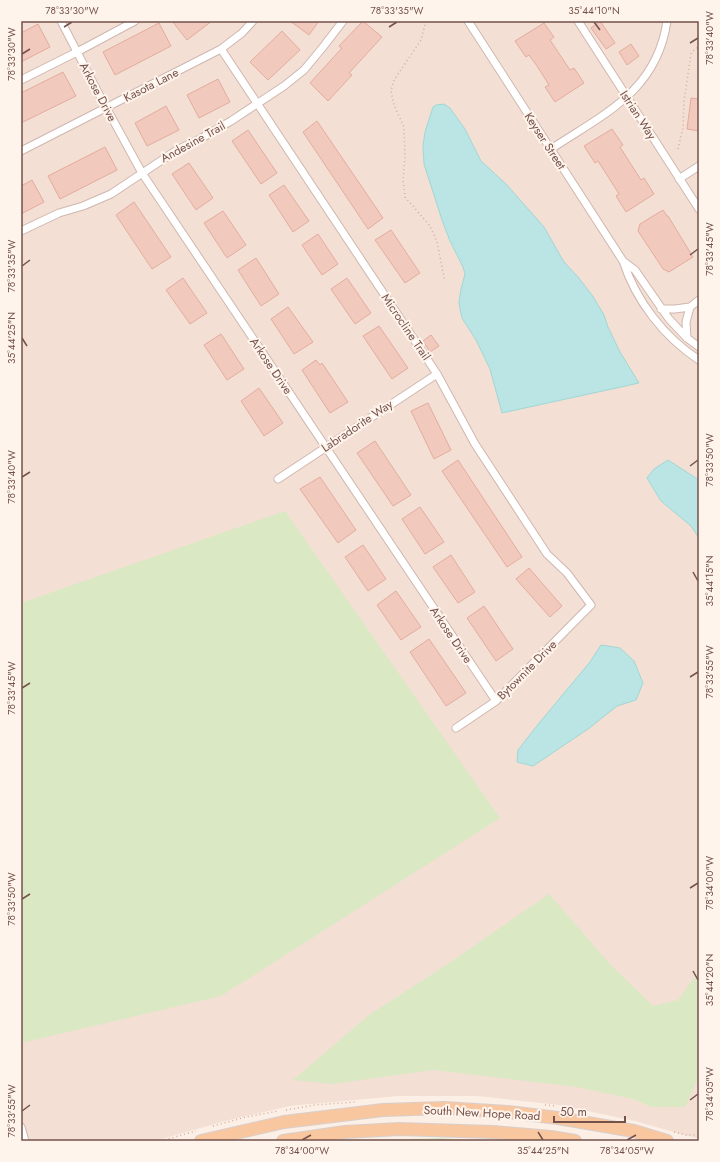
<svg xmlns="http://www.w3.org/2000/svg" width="720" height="1162" font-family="Jost,sans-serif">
  <rect width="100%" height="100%" fill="#fcefe5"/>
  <path fill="#f3dfd4" d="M21,21H699V1139L635,1121L559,1105L477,1096H398L290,1106L225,1121L155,1141H21Z"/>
  <path fill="#dae9c4" d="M285,511L500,818L221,996L21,1043V603Z
    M549,894L610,964L653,1006L678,1000L699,971V1077L685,1107H652L633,1099L577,1087L433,1070L332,1084L293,1080L369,1015L449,963Z
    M442,1138L476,1141H361L365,1140Z"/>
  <path fill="#bae5e4" stroke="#a0d7d5" d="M444,104L450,108L465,129L481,161L506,184L544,227L564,262L578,277L592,295L604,315L608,327L620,352L639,383L502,413L490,369L476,340L462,318L460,309L459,303L461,289L465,274L463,267L450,241L442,220L424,164L423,146L425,132L433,107L436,105Z
    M668,460L699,480V538L691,526L661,501L647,478L654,469Z
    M601,645L620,648L634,661L643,683L636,700L617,706L588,729L533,766L517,762L518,750L540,722L590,662Z"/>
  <path fill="#f1c9bd" stroke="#e3ac9e" d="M172,21H212L187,40Z
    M290,21H319L309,35Z
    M363,21L382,37L349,73L352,75L328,101L310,83L342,48L339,46Z
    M600,21L615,43L606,49L591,28Z
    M159,23L171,46L115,75L103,52Z
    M544,23L554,37L550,40L570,70L574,68L584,83L555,102L545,87L549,85L537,66L529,55L526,57L515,41Z
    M38,24L50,47L21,62V33Z
    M282,31L300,50L268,80L250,62Z
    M631,44L639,56L627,65L619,52Z
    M63,72L76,96L21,123V93Z
    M218,79L230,102L199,118L187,95Z
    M691,98L699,99V131L687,129Z
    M166,106L179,130L147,146L135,123Z
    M317,121L383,218L368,229L303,132Z
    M612,129L623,145L620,147L641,180L644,178L654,194L626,212L616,196L619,194L607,175L598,161L595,163L584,146Z
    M248,130L277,173L261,184L232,141Z
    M105,147L117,170L60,199L48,176Z
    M189,163L213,198L196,210L172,174Z
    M32,180L44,202L21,214V186Z
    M284,185L309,221L293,232L269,195Z
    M134,202L171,257L152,269L116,215Z
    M663,210L667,216H668L693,257L669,272L663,269L638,231L640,224Z
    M223,211L246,245L227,258L204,223Z
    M391,230L420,273L405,283L375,240Z
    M318,234L338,264L322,275L302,245Z
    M256,258L279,294L261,306L238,270Z
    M183,278L207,313L190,324L166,290Z
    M347,278L371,313L355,324L331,289Z
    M288,307L313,342L294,354L271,319Z
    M379,326L408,368L392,379L363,336Z
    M221,334L244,369L227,380L204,345Z
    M431,335L439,346L430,352L423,341Z
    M316,360L320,365L322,363L348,402L330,413L302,370Z
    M259,388L283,423L264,436L241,401Z
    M428,403L451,450L434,459L411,411Z
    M375,441L411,495L393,506L357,453Z
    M458,460L522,557L507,567L442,471Z
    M320,477L356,530L338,543L300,489Z
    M420,507L444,542L425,554L402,519Z
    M363,545L386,579L368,591L345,557Z
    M451,555L475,592L458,603L433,567Z
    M529,568L562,606L550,617L516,579Z
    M396,591L421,627L401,640L377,605Z
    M484,606L513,649L496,661L467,618Z
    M429,639L466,693L446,706L410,652Z"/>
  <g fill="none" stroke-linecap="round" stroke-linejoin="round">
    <defs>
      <path id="minor" d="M61,21L101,98L142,173L496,701
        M468,21L623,261C636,301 664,337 699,360
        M578,21L699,209
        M221,49L437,374L475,444L547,554L567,573L591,605L496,701L456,728
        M21,80L77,52L135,21
        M551,149C604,114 657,91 667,21
        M21,151L221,49L242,33L253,21
        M679,179L699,166
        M21,231L59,213L83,206L111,194L177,150L200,139L231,121L284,86L304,70L323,47L343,21
        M623,261L635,270L669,319L687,338L699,347
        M661,309H675L690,307L699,300
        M687,338L686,322L690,307
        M278,479L437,374
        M21,1127L25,1141"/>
      <path id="primary" d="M201,1141L284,1122L383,1110L444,1108L508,1112L558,1118L634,1131L667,1141
        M283,1141L345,1132L399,1129L493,1132L551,1137L575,1141"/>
    </defs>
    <use href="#minor" stroke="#cfb7af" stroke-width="9"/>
    <use href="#primary" stroke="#d8cfcd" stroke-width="14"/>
    <path stroke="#d6aca0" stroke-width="1.5" stroke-dasharray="1 3" stroke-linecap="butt" d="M426,21L421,40L394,80L391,91L394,105L404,127L405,157L403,180L405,197L430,226L437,242L444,277V280
      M678,149L683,128L684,101L691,54L693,51L699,46
      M545,1105L555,1106
      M286,1110L315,1105L355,1102
      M213,1126L246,1117L278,1111
      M674,1132L686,1135H699
      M161,1141L196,1131"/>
    <use href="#minor" stroke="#fff" stroke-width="7"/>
    <use href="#primary" stroke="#f9c79f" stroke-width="12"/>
  </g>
  <path fill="none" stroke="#74524b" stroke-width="1.5" d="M594,22L600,30M64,27L72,22M389,27L397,22M690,43L698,38M22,54L30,49M690,255L698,249M22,266L30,260M22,338L27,346M690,466L698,460M22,477L30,472M693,572L698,581M690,677L698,672M22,688L30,683M690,888L698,883M22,899L30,894M693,971L698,980M690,1100L698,1094M22,1111L30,1105M538,1132L543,1140M302,1140L311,1135M627,1140L636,1135"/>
  <g text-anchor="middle" stroke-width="4" stroke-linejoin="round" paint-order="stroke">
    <g font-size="12" fill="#74524b" stroke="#fff4eb">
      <text transform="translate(151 85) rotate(-27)" y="4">Kasota Lane</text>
      <text transform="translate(98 92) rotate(62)" y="4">Arkose Drive</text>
      <text transform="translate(638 115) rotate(57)" y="4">Istrian Way</text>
      <text transform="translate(545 141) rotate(57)" y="4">Keyser Street</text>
      <text transform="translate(193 142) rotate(-29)" y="4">Andesine Trail</text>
      <text transform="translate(406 327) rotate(56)" y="4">Microcline Trail</text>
      <text transform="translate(271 366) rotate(56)" y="4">Arkose Drive</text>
      <text transform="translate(357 426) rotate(-34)" y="4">Labradorite Way</text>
      <text transform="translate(451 635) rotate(56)" y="4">Arkose Drive</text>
      <text transform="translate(527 670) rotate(-45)" y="4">Bytownite Drive</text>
      <text transform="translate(482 1113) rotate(3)" y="4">South New Hope Road</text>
    </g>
  </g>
  <rect width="720" height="1162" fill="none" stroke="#fff4eb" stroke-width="44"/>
  <path d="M554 1116v6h71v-6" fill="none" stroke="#74524b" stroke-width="2"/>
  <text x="560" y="1116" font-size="12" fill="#74524b" stroke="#fff4eb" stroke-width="3" paint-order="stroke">50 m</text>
  <rect x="22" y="22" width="676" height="1118" fill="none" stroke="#74524b" stroke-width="1.5"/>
  <g font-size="10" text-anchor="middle" fill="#74524b">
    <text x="72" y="14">78°33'30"W</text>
    <text x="397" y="14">78°33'35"W</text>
    <text x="594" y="14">35°44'10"N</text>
    <text transform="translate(709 38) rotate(-90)" y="4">78°33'40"W</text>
    <text transform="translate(11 54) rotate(-90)" y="4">78°33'30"W</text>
    <text transform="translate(709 249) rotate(-90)" y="4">78°33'45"W</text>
    <text transform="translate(11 266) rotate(-90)" y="4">78°33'35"W</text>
    <text transform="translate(11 338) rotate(-90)" y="4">35°44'25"N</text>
    <text transform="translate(709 460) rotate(-90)" y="4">78°33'50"W</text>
    <text transform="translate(11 477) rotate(-90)" y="4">78°33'40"W</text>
    <text transform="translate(709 581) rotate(-90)" y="4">35°44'15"N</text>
    <text transform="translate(709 672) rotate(-90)" y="4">78°33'55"W</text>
    <text transform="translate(11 688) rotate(-90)" y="4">78°33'45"W</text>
    <text transform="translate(709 883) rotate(-90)" y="4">78°34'00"W</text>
    <text transform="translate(11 899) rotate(-90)" y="4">78°33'50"W</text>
    <text transform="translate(709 980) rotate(-90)" y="4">35°44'20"N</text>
    <text transform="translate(709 1094) rotate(-90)" y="4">78°34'05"W</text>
    <text transform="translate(11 1111) rotate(-90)" y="4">78°33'55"W</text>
    <text x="302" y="1154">78°34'00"W</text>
    <text x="543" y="1154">35°44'25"N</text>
    <text x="627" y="1154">78°34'05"W</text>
  </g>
</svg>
